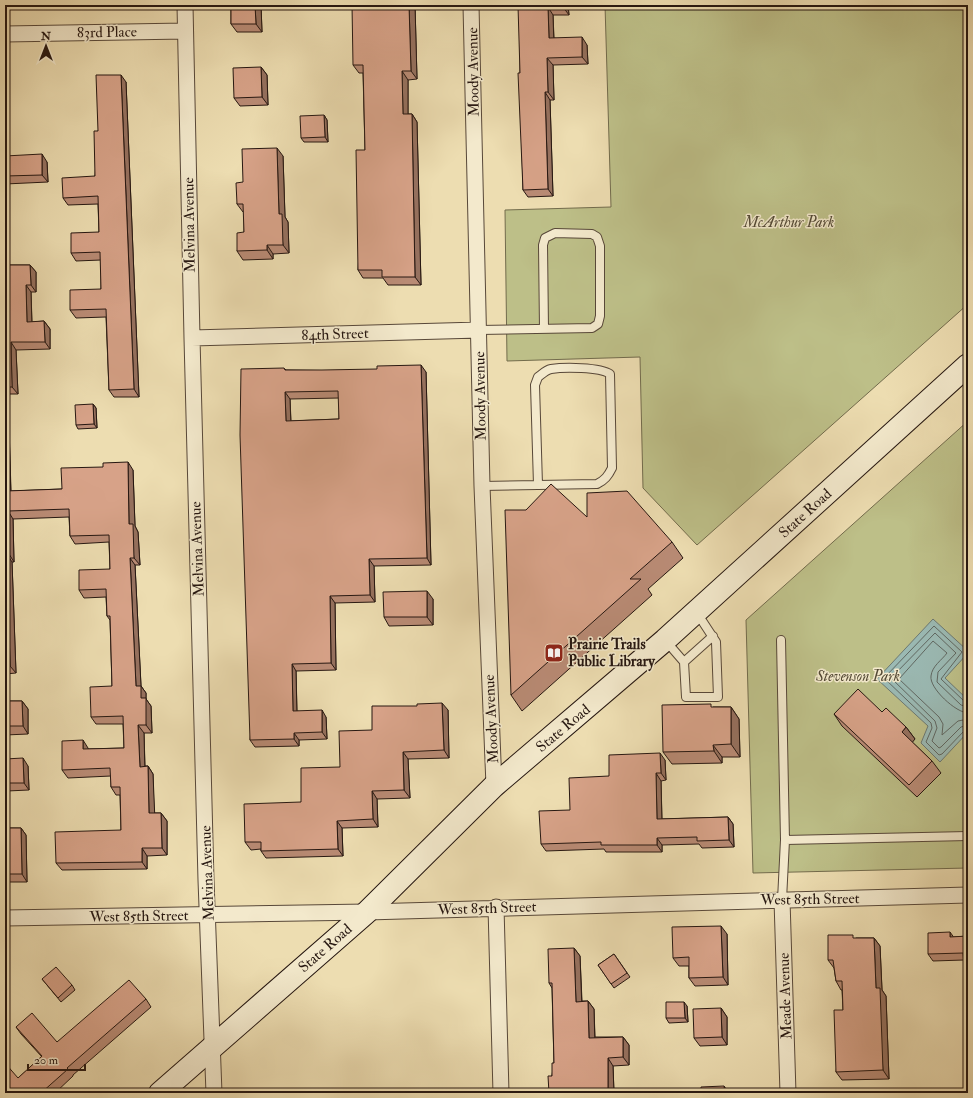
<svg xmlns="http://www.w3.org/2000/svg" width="973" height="1098" font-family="'IM FELL Double Pica',serif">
  <rect width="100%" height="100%" fill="#edddb1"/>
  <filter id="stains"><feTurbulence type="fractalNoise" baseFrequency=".005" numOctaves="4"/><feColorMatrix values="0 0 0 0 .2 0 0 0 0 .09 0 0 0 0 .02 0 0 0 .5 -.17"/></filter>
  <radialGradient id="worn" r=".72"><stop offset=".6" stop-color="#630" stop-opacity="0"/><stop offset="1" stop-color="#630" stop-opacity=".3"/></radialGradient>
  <path fill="#bdbf88" stroke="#726b4c" d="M605,5H968V304L697,545L643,488L640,357L507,361L505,210L611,207Z
    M968,421V868L753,873L746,620Z"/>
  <path fill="#9bbab4" stroke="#6c7973" d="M933,619L968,651V653L945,678L968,700V732L940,762L921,743L928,726L877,679Z"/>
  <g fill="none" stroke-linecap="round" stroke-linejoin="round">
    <path stroke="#606862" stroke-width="1" d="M968,702L964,701L941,679L962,652L934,626L884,678L931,723L932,728L926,742L939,755L942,754L964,731L968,730
      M968,707L961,705L937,682L938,672L956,653L935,633L891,678L935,721L937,728L932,741L939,748L941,747L961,727L968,725
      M968,713C956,713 929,688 931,676C932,666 942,660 947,653L933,641L899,679L939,717L943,724L942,735L958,721L968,719"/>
    <defs>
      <path id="lane" d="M479,330L592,328L598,324L600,316V246L597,237L592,234L555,233L545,238L543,245L544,329
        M482,486L597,484C605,480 608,476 612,468L610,374C600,367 564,367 551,369C546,370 542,374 538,377L535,385L538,485
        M665,640L684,662L686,697H718L716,642L697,613
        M781,640L785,840L782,900
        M684,662L713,636
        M785,840L968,836"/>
      <path id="street" d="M185,5L192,338L206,880L214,1093
        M471,5L482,486L494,786
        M5,34L185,31
        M192,338L479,330
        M782,900L788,1093
        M496,907L501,1093
        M5,918L367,912L968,895"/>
      <path id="secondary" d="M160,1093L367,912L494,786L665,640L968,365"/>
    </defs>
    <use href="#lane" stroke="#584839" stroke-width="10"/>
    <use href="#street" stroke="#584839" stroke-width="17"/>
    <use href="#secondary" stroke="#261711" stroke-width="24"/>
    <use href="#lane" stroke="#f3e9cc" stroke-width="8"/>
    <use href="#street" stroke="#f3e9cc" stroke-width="15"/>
    <use href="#secondary" stroke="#f3e9cc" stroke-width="22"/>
  </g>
  <path fill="#b98b75" stroke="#261711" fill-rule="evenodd" d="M231,5H261L262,32H237L231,24Z
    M415,5L417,79L408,80V114H412L417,122L421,285H388L383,278H363L358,270L365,150L363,73H359L353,65Z
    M520,5H568L569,15H553L554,38L587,45L588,64L553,65L554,100H550L553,196L528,197L523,190L520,73Z
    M261,67L267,75L268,105L240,106L234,98Z
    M126,82L139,397H114L109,390L106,317L76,318L70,310L101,289V260L76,261L71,253L99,232L98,204L68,205L63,198L95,176L98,131Z
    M324,115L327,120L328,142H304L301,138Z
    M5,156L47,162L48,182L5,184L8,265H30L36,272V292H31L32,322L44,321L50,329V349L16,350L18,394H8L11,491L62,489L133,470L135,526L138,532L140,565H135L141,686L146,693V699L151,706L152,733H144L145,766H148L153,774L154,813H161L167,821V855L147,856V869L62,870L56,863L121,830L120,795H116L111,787V776L68,778L62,770L88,748V749L124,748L123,724H96L91,717L112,686L110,620L107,616L106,597L84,598L79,590L110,569L109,542L75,544L70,536L69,517L13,519L14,562H12L16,673L5,674Z
    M283,156L285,217L288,222L289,253L273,254V259L243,260L237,251L244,232V212H243L237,204L243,182Z
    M284,368L286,370L426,372L431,565L374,566L375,602L335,603L336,670L296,671L297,711L326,717L327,739L299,740V746L255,747L250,740ZM339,398V419L291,421L290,399Z
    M93,404L96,408L97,428L78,429L76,425Z
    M587,517L672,542L683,558L648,589L652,595L522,711L511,695Z
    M433,599V625L389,626L384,617Z
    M5,701H22L28,709V734L5,735Z
    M713,707H731L739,719L740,757H722V763L672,764L663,752Z
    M448,710L449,758L408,759L410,798L377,799L378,827L342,828L343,856L266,858L261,851V849L251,850L245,842L301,802L340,767L372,730Z
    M882,712L906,727L915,739L912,742L932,761L941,773L917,797L842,726L834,714Z
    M5,759L28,766L29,790L7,791L8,828H21L26,835L27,882H5Z
    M665,760L666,780L661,781L662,819L728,817L733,824L734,847L702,848L699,844L662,845V852H606L604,849L546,851L541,844L570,810L609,776Z
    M727,934L728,985L695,986L689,978V966H679L673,958Z
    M968,936V971L964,964V960L933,961L928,954L954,937Z
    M856,938H874L880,946L882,990L886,996L889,1079L842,1080L836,1072L843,1010L842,990H841L836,981L834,968L828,960Z
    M574,948L580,956L582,1001H588L594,1009L595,1037H623L629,1045V1065L613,1066L614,1093H549L554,1063L552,988L549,983Z
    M614,954L630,977L614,988L598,965Z
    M42,979L72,985L75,990L61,1002Z
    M146,999L151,1007L73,1075V1076L55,1093H5L18,1078L42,1057L21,1034L16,1027L57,1042Z
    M687,1006L688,1022L669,1023L666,1018Z
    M721,1008L727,1017V1045L700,1046L694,1038Z"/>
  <path fill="#96715f" stroke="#261711" d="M255,5H261L262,32L256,24Z
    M409,5H415L417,79L411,71Z
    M563,5H568L569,15L563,7Z
    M548,7L553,15L554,46L549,38Z
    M582,37L587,45L588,64L582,57Z
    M547,58L553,65L554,100L548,92Z
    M261,67L267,75L268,105L262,97Z
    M402,71L408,80V122L403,114Z
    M121,75L126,82L139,397L134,389Z
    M545,92L550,100L553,196L548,189Z
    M412,114L417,122L421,285L415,277Z
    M324,115L327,120L328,142L325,137Z
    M277,148L283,156L285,217L288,222L289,253L283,245L279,214Z
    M42,154L47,162L48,182L42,175Z
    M5,183V184L9,273L5,268Z
    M267,245L273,254V259L267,250Z
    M30,265L36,272V292L31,285Z
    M26,285L31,292L32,329L27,322Z
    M44,321L50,329V349L45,342Z
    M11,342L16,350L18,394L12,387Z
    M421,365L426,372L431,565L427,558Z
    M5,390L8,394L11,499L6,491L5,465Z
    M285,392L290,399L291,428L286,421Z
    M93,404L96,408L97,428L94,424Z
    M128,462L133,470L135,526L138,532L140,565L134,558L129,524Z
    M8,511L13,519L14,562L9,554Z
    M7,554L12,562L16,673L10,666Z
    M130,558L135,565L141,686L146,693V699L151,706L152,733L146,725L136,686Z
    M369,559L374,566L375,602L370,595Z
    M427,591L433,599V625L427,617Z
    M330,596L335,603L336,670L331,663Z
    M292,664L296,671L297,718L293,711Z
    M22,701L28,709V734L23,726Z
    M442,703L448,710L449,758L444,750Z
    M731,707L739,719L740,757L731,744Z
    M322,710L326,717L327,739L322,732Z
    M138,725L144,733L145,774L140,767Z
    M906,727L915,739L911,744L902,732Z
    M294,733L299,740V746L294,739Z
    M83,740L88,748L89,756L83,749Z
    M713,745L722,757V763L714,751Z
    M403,752L408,759L410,798L404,790Z
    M660,753L665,760L666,780L661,773Z
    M23,758L28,766L29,790L24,783Z
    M148,766L153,774L155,821L149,813Z
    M656,773L661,781L662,826L657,819Z
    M5,787L7,791L8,836L5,832Z
    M372,791L377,799L378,827L373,819Z
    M161,813L167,821V855L162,848Z
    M728,817L733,824L734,847L729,840Z
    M337,821L342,828L343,856L338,849Z
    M21,828L26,835L27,882L22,874Z
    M657,838L662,845V852L657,845Z
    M142,848L147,856V869L142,862Z
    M721,926L727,934L728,985L723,977Z
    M950,932L955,939L950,937Z
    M874,938L880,946L882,990L886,996L889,1079L883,1070L876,988Z
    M574,948L580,956L582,1010L576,1002Z
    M588,1001L594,1009L595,1046L589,1038Z
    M684,1002L687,1006L688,1022L685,1018Z
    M721,1008L727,1017V1045L722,1037Z
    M623,1037L629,1045V1065L623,1057Z
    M608,1058L613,1066L614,1093H608Z
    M724,1086L729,1093H725Z"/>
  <path fill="#d7a288" stroke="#261711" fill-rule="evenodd" d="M231,5H255L256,24H231Z
    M352,5H409L411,71H402L403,114H412L415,277H382V270H358L356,150H365L363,65H353Z
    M520,5H563V7H548L549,38L582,37V57L547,58L548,92H545L548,189L523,190L518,73H520L518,6H520Z
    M261,67L262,97L234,98L233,68Z
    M96,75H121L134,389L109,390L106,309L70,310V290L101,289L100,252L71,253V233L99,232L98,196L63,198L62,178L95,176L94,131H98Z
    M324,115L325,137L301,138L300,116Z
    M277,148L279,214H282L283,245H267V250L237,251V233L244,232L243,204H237L236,183L243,182L242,149Z
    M42,154V175L5,176V156Z
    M5,265H30L31,285H26L27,322L44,321L45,342H11L12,387H5Z
    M421,365L427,558L369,559L370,595L330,596L331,663L292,664L293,711L322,710V732L294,733V739L250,740L240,435L241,369L284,368L285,370H322L377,369V366ZM338,391L339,419L286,421L285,392Z
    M93,404L94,424L76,425L75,405Z
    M128,462L129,524H133L134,558H130L136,686H141V698H146V725H138L140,767L148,766L149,813H161L162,848H142V862L56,863L55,832L121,830L120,787H111L110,768L62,770V741L83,740V749L124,748L123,716L91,717L90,687L112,686L110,616H107L106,589L79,590V570L110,569L109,535L70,536L69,509L8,511L9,554H7L10,666H5V465L6,491L62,489L61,468L103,467V463Z
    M551,484L587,517V493L627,491L672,542L630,579H641L511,695L505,510H526Z
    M427,591V617H384L383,592Z
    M858,689L882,712L886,708L906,727L902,732L932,761L909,785L834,714Z
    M5,701H22L23,726H5Z
    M442,703L444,750L403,752L404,790L372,791L373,819L337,821L338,849L261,851V842H245L244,804L301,802V768L340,767L339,731L372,730V706H417V704Z
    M711,704V707H731V744L713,745L714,751L663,752L662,705Z
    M660,753L661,773H656L657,819L728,817L729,840L697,841V837L657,838V845H601V842L541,844L539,811L570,810L569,778L609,776V755Z
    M23,758L24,783H5V759Z
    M5,828H21L22,874H5Z
    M721,926L723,977L689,978V957L673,958L672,927Z
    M950,932V937L968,936V964H964L963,953L928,954V933Z
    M828,935H853V938H874L876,988H880L883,1070L836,1072L834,1010H843L842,981H836L833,960H828Z
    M574,948L576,1002L588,1001L589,1038L623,1037V1057L608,1058V1093H549L548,1076H552V1063H554L552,983H549L548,949Z
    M614,954L627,973L611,984L598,965Z
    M56,967L72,985L58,998L42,979Z
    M129,980L146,999L67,1068L68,1069L41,1093H5V1063L18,1078L42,1056L16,1027L32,1013L57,1042Z
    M666,1002H684L685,1018H666Z
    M721,1008L722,1037L694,1038L693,1009Z
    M724,1086L725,1093H701V1087Z"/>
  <defs>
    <symbol id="library-square" viewBox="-11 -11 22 22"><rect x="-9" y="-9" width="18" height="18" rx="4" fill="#8f2418" stroke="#f3e9cc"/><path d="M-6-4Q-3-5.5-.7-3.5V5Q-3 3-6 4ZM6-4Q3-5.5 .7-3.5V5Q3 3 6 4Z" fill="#fff"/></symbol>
  </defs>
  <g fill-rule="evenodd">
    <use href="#library-square" x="543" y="642" width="22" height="22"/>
  </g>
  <g text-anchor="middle" stroke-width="3" stroke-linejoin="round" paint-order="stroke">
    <g font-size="15" fill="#261711" stroke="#f3e9cc">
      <text transform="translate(107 32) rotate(-1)" y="5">83rd Place</text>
      <text transform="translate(473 72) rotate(-91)" y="5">Moody Avenue</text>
      <text transform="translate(189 225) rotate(-91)" y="5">Melvina Avenue</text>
      <text transform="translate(335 334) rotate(-2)" y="5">84th Street</text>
      <text transform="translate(480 396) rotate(-91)" y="5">Moody Avenue</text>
      <text transform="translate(805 513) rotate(-42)" y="5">State Road</text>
      <text transform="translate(197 549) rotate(-92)" y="5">Melvina Avenue</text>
      <text transform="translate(491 719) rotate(-93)" y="5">Moody Avenue</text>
      <text transform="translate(563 728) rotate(-40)" y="5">State Road</text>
      <text transform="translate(207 873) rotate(-92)" y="5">Melvina Avenue</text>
      <text transform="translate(810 899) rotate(-1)" y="5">West 85th Street</text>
      <text transform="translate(487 908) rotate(-2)" y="5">West 85th Street</text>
      <text transform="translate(139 916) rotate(-1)" y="5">West 85th Street</text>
      <text transform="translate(325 948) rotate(-41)" y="5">State Road</text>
      <text transform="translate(785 996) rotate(-92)" y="5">Meade Avenue</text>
    </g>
    <g font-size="15" font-style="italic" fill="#534935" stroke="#f3e9cc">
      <text x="789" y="227">McArthur Park</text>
      <text x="858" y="681">Stevenson Park</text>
    </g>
    <g font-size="15" font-weight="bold" fill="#261711" stroke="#f3e9cc" text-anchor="start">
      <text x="568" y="649">Prairie Trails<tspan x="568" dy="17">Public Library</tspan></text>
    </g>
  </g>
  <rect width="973" height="1098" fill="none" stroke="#edddb1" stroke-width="20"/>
  <rect x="6" y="6" width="961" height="1086" fill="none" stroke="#261711" stroke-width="2"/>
  <rect x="10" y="10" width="953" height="1078" fill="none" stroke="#261711"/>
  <g transform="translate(46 46)" stroke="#f3e9cc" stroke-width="3" paint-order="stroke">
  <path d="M0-3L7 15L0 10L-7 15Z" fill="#261711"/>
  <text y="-6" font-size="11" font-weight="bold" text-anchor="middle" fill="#261711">N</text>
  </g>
  <path d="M28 1064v6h57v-6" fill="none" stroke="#261711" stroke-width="2"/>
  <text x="34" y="1064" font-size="12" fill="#261711" stroke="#f3e9cc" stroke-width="3" paint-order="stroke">20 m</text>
  <rect width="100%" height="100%" filter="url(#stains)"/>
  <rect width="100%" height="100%" fill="url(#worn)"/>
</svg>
